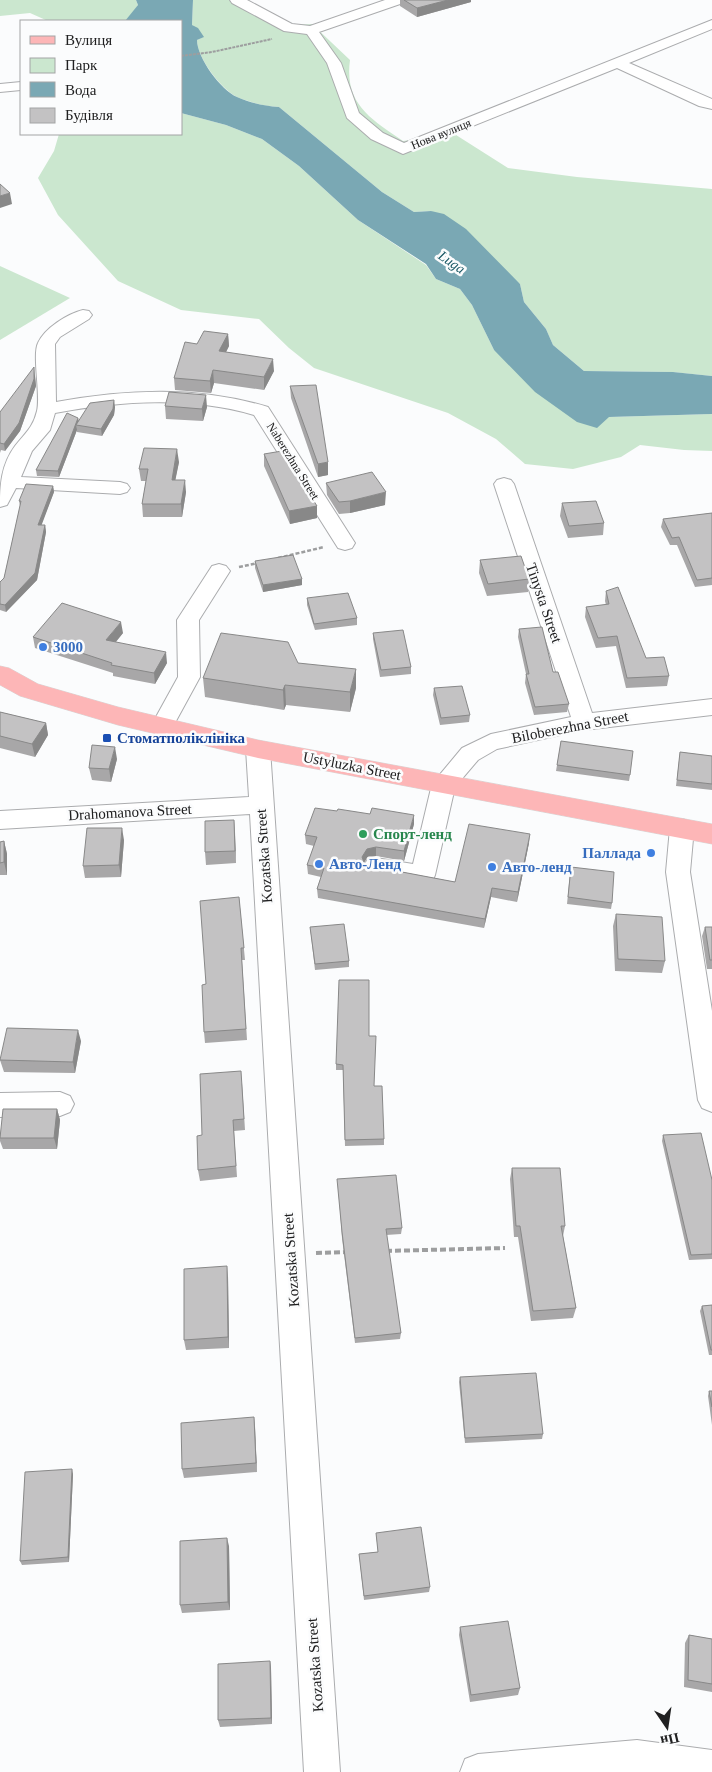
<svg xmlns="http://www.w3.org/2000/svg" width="712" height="1772" font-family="Georgia,serif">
  <rect width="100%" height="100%" fill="#fbfcfd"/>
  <path fill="#cbe7cf" d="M0,0H136L138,5L134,12L125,21H48L30,13L0,16Z
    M193,0H244L292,25L312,24L350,60C344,104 371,119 403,141L417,139L445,128L508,168L577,177L712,189V376L672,372L584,371L553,345L546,329L524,302L520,284L431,211L414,212L382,192L279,107C265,106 251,103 237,97C221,89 197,58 197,40L203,37L192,25Z
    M181,113L226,125L262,139L299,166L358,220L426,265L436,279L460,289L472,305L494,350L609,417L712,414V451L684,450L640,445L621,457L573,469L525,464L496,439L448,413L314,368L289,348L259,319L181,310L118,281L58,215L38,178L54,151L59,134H181Z
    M0,266L70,298L0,340Z"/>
  <path fill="#7aa8b4" d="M136,0H193L192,25L198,28L204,37L197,40C197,58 221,90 237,97C251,103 264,106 279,107L382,192L414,212L431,211L444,214L466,229L520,284L524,302L546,329L553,345L584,371L673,372L712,376V414L609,417L597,428L577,422L535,392L494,350L472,305L460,289L436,279L426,264L358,220L299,166L262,139L226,125L181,113V21H125L138,5Z"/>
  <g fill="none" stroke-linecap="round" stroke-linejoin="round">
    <defs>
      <path id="minor" d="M230,0H247L292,24L310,26L385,0H405L403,3L319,32L341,63L359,113L383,133L404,143L712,20V29L629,63L712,99V109L699,106L617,68L403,154L371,139L347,118L327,63L307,34L284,31L232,3Z
        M21,82V90L0,92V84Z
        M83,310L89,311L92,315L89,319L60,337L55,344L56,402C128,389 198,386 268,407L355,543L352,548L345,550L338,548L254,415C189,396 121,401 55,413L50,430L32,451L21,477L120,482L127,484L130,488L127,492L120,494L16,488L7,505L0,507C0,485 1,465 15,446C25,433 33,428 37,411C41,395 32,355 38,343C45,328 67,314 83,310Z
        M504,478L511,480L514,484L592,713L712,699V715L584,730L497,749L478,760L455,787L435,875L432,882L423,884L367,874L364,867L367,860L376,858L413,864L432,784L462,748L491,734L571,717L494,484L497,480Z
        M219,564L226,566L230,571L199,620L200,677L170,732L162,734L154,732L151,726L178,677L177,620L212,566Z
        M258,741L266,743L270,749L340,1772H304L250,814L0,829V811L249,797L246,749L250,743Z
        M682,819L691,822L694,828L690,872L712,1011V1112L702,1108L698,1100L666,872L670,828L673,822Z
        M60,1092L70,1096L74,1104L70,1112L60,1116L0,1117V1093Z
        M637,1740L712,1750V1772H460L465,1759L478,1754Z"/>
      <path id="major" d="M0,666L9,668L38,684L118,707L258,740L712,824V844L258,758L118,725L20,696L0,685Z"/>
    </defs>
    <use href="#minor" stroke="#abacae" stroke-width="2"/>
    <use href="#major" stroke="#d7d7d7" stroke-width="1"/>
    <path stroke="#9d9e9f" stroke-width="2" stroke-dasharray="3 1" stroke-linecap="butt" d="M181,56L212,52L272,39"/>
    <path stroke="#9d9e9f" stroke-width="2.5" stroke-dasharray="4 2" stroke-linecap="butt" d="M278,558L324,547
      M239,567L258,563"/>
    <path stroke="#9d9e9f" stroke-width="4" stroke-dasharray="6 3" stroke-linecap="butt" d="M386,1251L505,1248
      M316,1253L347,1252"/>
    <use href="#minor" fill="#fff" fill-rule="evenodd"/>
    <use href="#major" fill="#fdb6b7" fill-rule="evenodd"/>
  </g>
  <path fill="#a8a7a8" d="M400,0H471V2L417,17L400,6Z
    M228,334L229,346L226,352L274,371L264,390L214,383L211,393L175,390L174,378L197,344Z
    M35,375L36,386L20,431L5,451L1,450L0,453V412Z
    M290,386L328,475L318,477L291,398Z
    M165,406L207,407L203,421L166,419Z
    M115,407L114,415L102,436L77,432V430L59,477L37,476L36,470L78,418L79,421Z
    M264,454L317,506V518L290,524L264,466Z
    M179,462L175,480L186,492L182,517H143L142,504L146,481H141L139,469Z
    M326,483L385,505L350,513L339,514L327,495Z
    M53,486L54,492L41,525H45L46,532L37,580L6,612L0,610V582L4,578L20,506L19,501Z
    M562,503L604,523L603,535L568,538L560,516Z
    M712,513V585L695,587L677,545H670L661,527L663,519Z
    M480,560L529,579L528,592L487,596L479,573Z
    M255,561L302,579V585L263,592L255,568Z
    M606,591L646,658L669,676L667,686L626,688L616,646L596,648L585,617L586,607L606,605L605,601Z
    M307,598L357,618V625L315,630L307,605Z
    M519,629L553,672L569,704L567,712L534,715L525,683L526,674L518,637Z
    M123,633L116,642L167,663L155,684L113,676V673L35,648L33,637Z
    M373,633L411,667V674L380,677L373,639Z
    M298,663L356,688L350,712L286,705L284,710L205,697L203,678Z
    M434,688L470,715L469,722L440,725L433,695Z
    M0,712L46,723L48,735L35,757L0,748Z
    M561,741L630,775L629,781L556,771Z
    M680,752L712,756V790L676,786Z
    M117,759L111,782L92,780L89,768Z
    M234,820L236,863L206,865L205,852Z
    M414,824L404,861L376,856L367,858L364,862L365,865L455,882L529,843L517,902L491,897L484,928L318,898L317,889L321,877L308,874L307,865L314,846L306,844L305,835Z
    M124,840L121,877L85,878L83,866Z
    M4,841L7,854V875H0V842Z
    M570,873L612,903L611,909L567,904Z
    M239,897L245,960H242L247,1040L205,1043L204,1032L206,984Z
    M616,914L665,961L662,973L615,971L613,926Z
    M310,927L349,961V967L315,970Z
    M705,927H712V969H707L702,936Z
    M369,1036L374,1086L384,1139V1145L345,1146L343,1070H336V1064Z
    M81,1041L75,1073L4,1072L0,1060Z
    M242,1083L245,1130L234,1131L237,1177L200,1181L198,1170L202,1135Z
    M57,1109L60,1120L57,1149H3L0,1141V1133Z
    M663,1135L712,1180V1259L689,1260L662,1141Z
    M512,1168L565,1226L563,1236L576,1308L573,1318L531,1321L518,1237H514L510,1179Z
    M338,1184L402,1228L401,1234L386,1235L401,1333L400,1339L355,1343L342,1238Z
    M228,1276L229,1348L186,1350L184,1340Z
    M712,1305V1355H709L700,1311L702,1306Z
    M460,1377L543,1434L542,1439L465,1443L459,1382Z
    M709,1391H712V1425L708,1396Z
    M254,1417L257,1472L184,1478L182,1469Z
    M73,1474L69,1562L22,1565L20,1561Z
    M376,1533L430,1587L429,1592L364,1600L359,1554L378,1552Z
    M229,1546L230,1610L182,1613L180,1605Z
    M460,1627L520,1688L518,1695L470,1702L459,1635Z
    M689,1635L712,1639V1692L684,1687L685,1643Z
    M270,1661L271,1668L272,1724L220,1727L218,1720Z"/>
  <path fill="#888" d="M448,0H471V2L417,17V8Z
    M10,193L12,204L0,208V196Z
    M228,334L229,346L220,364L219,351Z
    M273,359L274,371L264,390V377Z
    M34,367L36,386L20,431L5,451L4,444Z
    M213,370L214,383L211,393L210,381Z
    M206,395L207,407L203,421L202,409Z
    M114,400L115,407L114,415L102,436L101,429Z
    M78,418L79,424L76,425L77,430L59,477L58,471Z
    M177,449L179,462L173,492L172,480Z
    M328,462V475L318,477V464Z
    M185,480L186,492L182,517L181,504Z
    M53,486L54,492L39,532L38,525Z
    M386,492L385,505L350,513V501Z
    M317,506V518L290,524L289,511Z
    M45,525L46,532L37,580L6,612L5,605Z
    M302,579V585L263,592V585Z
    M121,622L123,633L108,651L106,640Z
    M166,652L167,663L155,684L154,673Z
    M356,669V688L350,712V692Z
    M285,685L286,705L284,710L283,690Z
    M46,723L48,735L35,757L32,744Z
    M115,747L117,759L111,782L109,769Z
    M414,815V824L404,861V851Z
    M234,820L235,832L236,863L235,851Z
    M122,828L124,840L121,877L119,865Z
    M530,834L529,843L517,902L518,892Z
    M4,841L7,854V875L4,862Z
    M376,847V856L367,858L362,866V857L367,849Z
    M492,888L491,897L484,928L485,919Z
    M78,1030L81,1041L75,1073L73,1062Z
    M57,1109L60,1120L57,1149L54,1138Z
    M227,1266L228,1276L229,1348L228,1337Z
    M254,1417L255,1426L257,1472L256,1463Z
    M72,1469L73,1474L69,1562L68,1557Z
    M227,1538L229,1546L230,1610L228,1602Z
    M270,1661L271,1668L272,1724L271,1718Z"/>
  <path fill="#c3c2c3" stroke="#888" d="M404,0H448L417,8Z
    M0,184L10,193L0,196Z
    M204,331L228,334L219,351L273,359L264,377L213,370L210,381L174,378L185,342L197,344Z
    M34,367V379L19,423L4,444L0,443V412Z
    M316,385L328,462L318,464L290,386Z
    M169,392L206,395L202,409L165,406Z
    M114,400L113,409L101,429L76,425L90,403Z
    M67,413L78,418L58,471L36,470Z
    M144,448L177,449L172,480H185L181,504H142L148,469H139Z
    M282,451L317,506L289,511L264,454Z
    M372,472L386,492L350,501L339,502L326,483Z
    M26,484L53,486L38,525H45L35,573L5,605L0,604V582L4,578L21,501H19Z
    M596,501L604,523L569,526L562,503Z
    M712,513V578L697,580L679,537L672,538L663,519Z
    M293,555L302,579L263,585L255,561Z
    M521,556L529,579L488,584L480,560Z
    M618,587L646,658L664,657L669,676L627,678L617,636L598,638L586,607L609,604L606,591Z
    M348,593L357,618L314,624L307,598Z
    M62,603L121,622L106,640L166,652L154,673L111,665L112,663L33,637Z
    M542,627L553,672H558L569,704L535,707L526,674H529L519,629Z
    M403,630L411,667L381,670L373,633Z
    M221,633L288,642L298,663L356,669L350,692L285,685L283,690L203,678Z
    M462,686L470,715L441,718L434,688Z
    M0,712L46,723L32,744L0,736Z
    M561,741L633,751L630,775L557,765Z
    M92,745L115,747L109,769L89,768Z
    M680,752L712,756V784L677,780Z
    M315,808L337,811L338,809L370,814L372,808L414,815L404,851L376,847L367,849L362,857L365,865L455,882L469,824L530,834L518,892L492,888L485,919L317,889L324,868L307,865L317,837L305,835Z
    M234,820L235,851L205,852V821Z
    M87,828H122L119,865L83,866Z
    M4,841V862L0,863V842Z
    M571,867L614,872L612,903L568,897Z
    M239,897L244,948H241L246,1029L204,1032L202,985L206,984L200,901Z
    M616,914L662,917L665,961L618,959Z
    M344,924L349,961L315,964L310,927Z
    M705,927H712V960H710Z
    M339,980H369V1036H376L374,1086H382L384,1139L345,1140L343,1065L336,1064Z
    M7,1028L78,1030L73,1062L0,1060Z
    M241,1071L244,1119L233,1120L236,1166L198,1170L197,1136L202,1135L200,1074Z
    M3,1109H57L54,1138H0Z
    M701,1133L712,1180V1254L691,1255L663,1135Z
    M512,1168H560L565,1226H561L576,1308L533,1311L520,1226H516Z
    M396,1175L402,1228L386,1229L401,1333L355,1338L342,1232L337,1179Z
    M227,1266L228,1337L184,1340V1269Z
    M712,1305V1350H711L702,1306Z
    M536,1373L543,1434L465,1438L460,1377Z
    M709,1391H712V1407Z
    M254,1417L256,1463L182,1469L181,1423Z
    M72,1469L68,1557L20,1561L25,1472Z
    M421,1527L430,1587L364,1596L359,1554L378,1552L376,1533Z
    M227,1538L228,1602L180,1605V1541Z
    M508,1621L520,1688L471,1695L460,1627Z
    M689,1635L712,1639V1684L688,1680Z
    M270,1661L271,1718L218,1720V1664Z"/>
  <g fill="#3f7fe0" stroke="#fbfcfd" stroke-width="2">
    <circle cx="43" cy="647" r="5"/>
    <circle cx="651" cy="853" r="5"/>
    <circle cx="319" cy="864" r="5"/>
    <circle cx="492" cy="867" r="5"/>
  </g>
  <rect fill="#1a4fb4" stroke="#fbfcfd" stroke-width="2" x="102" y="733" width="10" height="10" rx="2.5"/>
  <circle fill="#2e9e5b" stroke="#fbfcfd" stroke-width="2" cx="363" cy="834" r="5"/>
  <g text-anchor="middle" stroke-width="5" stroke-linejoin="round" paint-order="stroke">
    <g font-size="12" fill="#202021" stroke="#fbfcfd">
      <text transform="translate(441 134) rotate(-22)" y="4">Нова вулиця</text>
      <text transform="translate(293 461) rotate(58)" y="4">Naberezhna Street</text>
    </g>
    <g font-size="14" font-style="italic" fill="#175764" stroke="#fbfcfd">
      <text transform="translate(452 262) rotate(35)" y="5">Luga</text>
    </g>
    <g font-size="15" fill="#202021" stroke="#fbfcfd">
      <text transform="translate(544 603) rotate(71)" y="5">Tinysta Street</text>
      <text transform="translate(570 727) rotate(-11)" y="5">Biloberezhna Street</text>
      <text transform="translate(352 766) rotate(11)" y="5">Ustyluzka Street</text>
      <text transform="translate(130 812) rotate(-3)" y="5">Drahomanova Street</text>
      <text transform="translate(264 856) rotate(-94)" y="5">Kozatska Street</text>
      <text transform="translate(291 1260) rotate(-94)" y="5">Kozatska Street</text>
      <text transform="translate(315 1665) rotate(-94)" y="5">Kozatska Street</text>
    </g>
    <g font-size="15" font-weight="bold" fill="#366cbe" stroke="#fbfcfd" text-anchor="start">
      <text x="53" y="652">3000</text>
      <text x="641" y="858" text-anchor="end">Паллада</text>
      <text x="329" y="869">Авто-Ленд</text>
      <text x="502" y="872">Авто-ленд</text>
    </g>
    <g font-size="15" font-weight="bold" fill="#164399" stroke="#fbfcfd" text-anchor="start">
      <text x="117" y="743">Стоматполіклініка</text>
    </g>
    <g font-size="15" font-weight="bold" fill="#27864d" stroke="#fbfcfd" text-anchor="start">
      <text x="373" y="839">Спорт-ленд</text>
    </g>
  </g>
  <rect x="20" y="20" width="162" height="115" fill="#fbfcfd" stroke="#a3a4a5"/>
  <rect x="30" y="36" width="25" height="8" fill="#fdb6b7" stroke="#a3a4a5"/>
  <text x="65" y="45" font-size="15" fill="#202021">Вулиця</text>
  <rect x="30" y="58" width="25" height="15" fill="#cbe7cf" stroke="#a3a4a5"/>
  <text x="65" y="70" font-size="15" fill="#202021">Парк</text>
  <rect x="30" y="82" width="25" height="15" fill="#7aa8b4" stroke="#a3a4a5"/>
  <text x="65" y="95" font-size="15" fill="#202021">Вода</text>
  <rect x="30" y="108" width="25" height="15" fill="#c3c2c3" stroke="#a3a4a5"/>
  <text x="65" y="120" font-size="15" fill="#202021">Будівля</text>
  <g transform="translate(667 1727) rotate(167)" stroke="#fbfcfd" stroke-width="4" paint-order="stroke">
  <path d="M0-4L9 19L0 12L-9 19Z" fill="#202021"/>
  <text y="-8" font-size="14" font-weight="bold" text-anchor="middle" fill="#202021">Пн</text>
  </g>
</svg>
